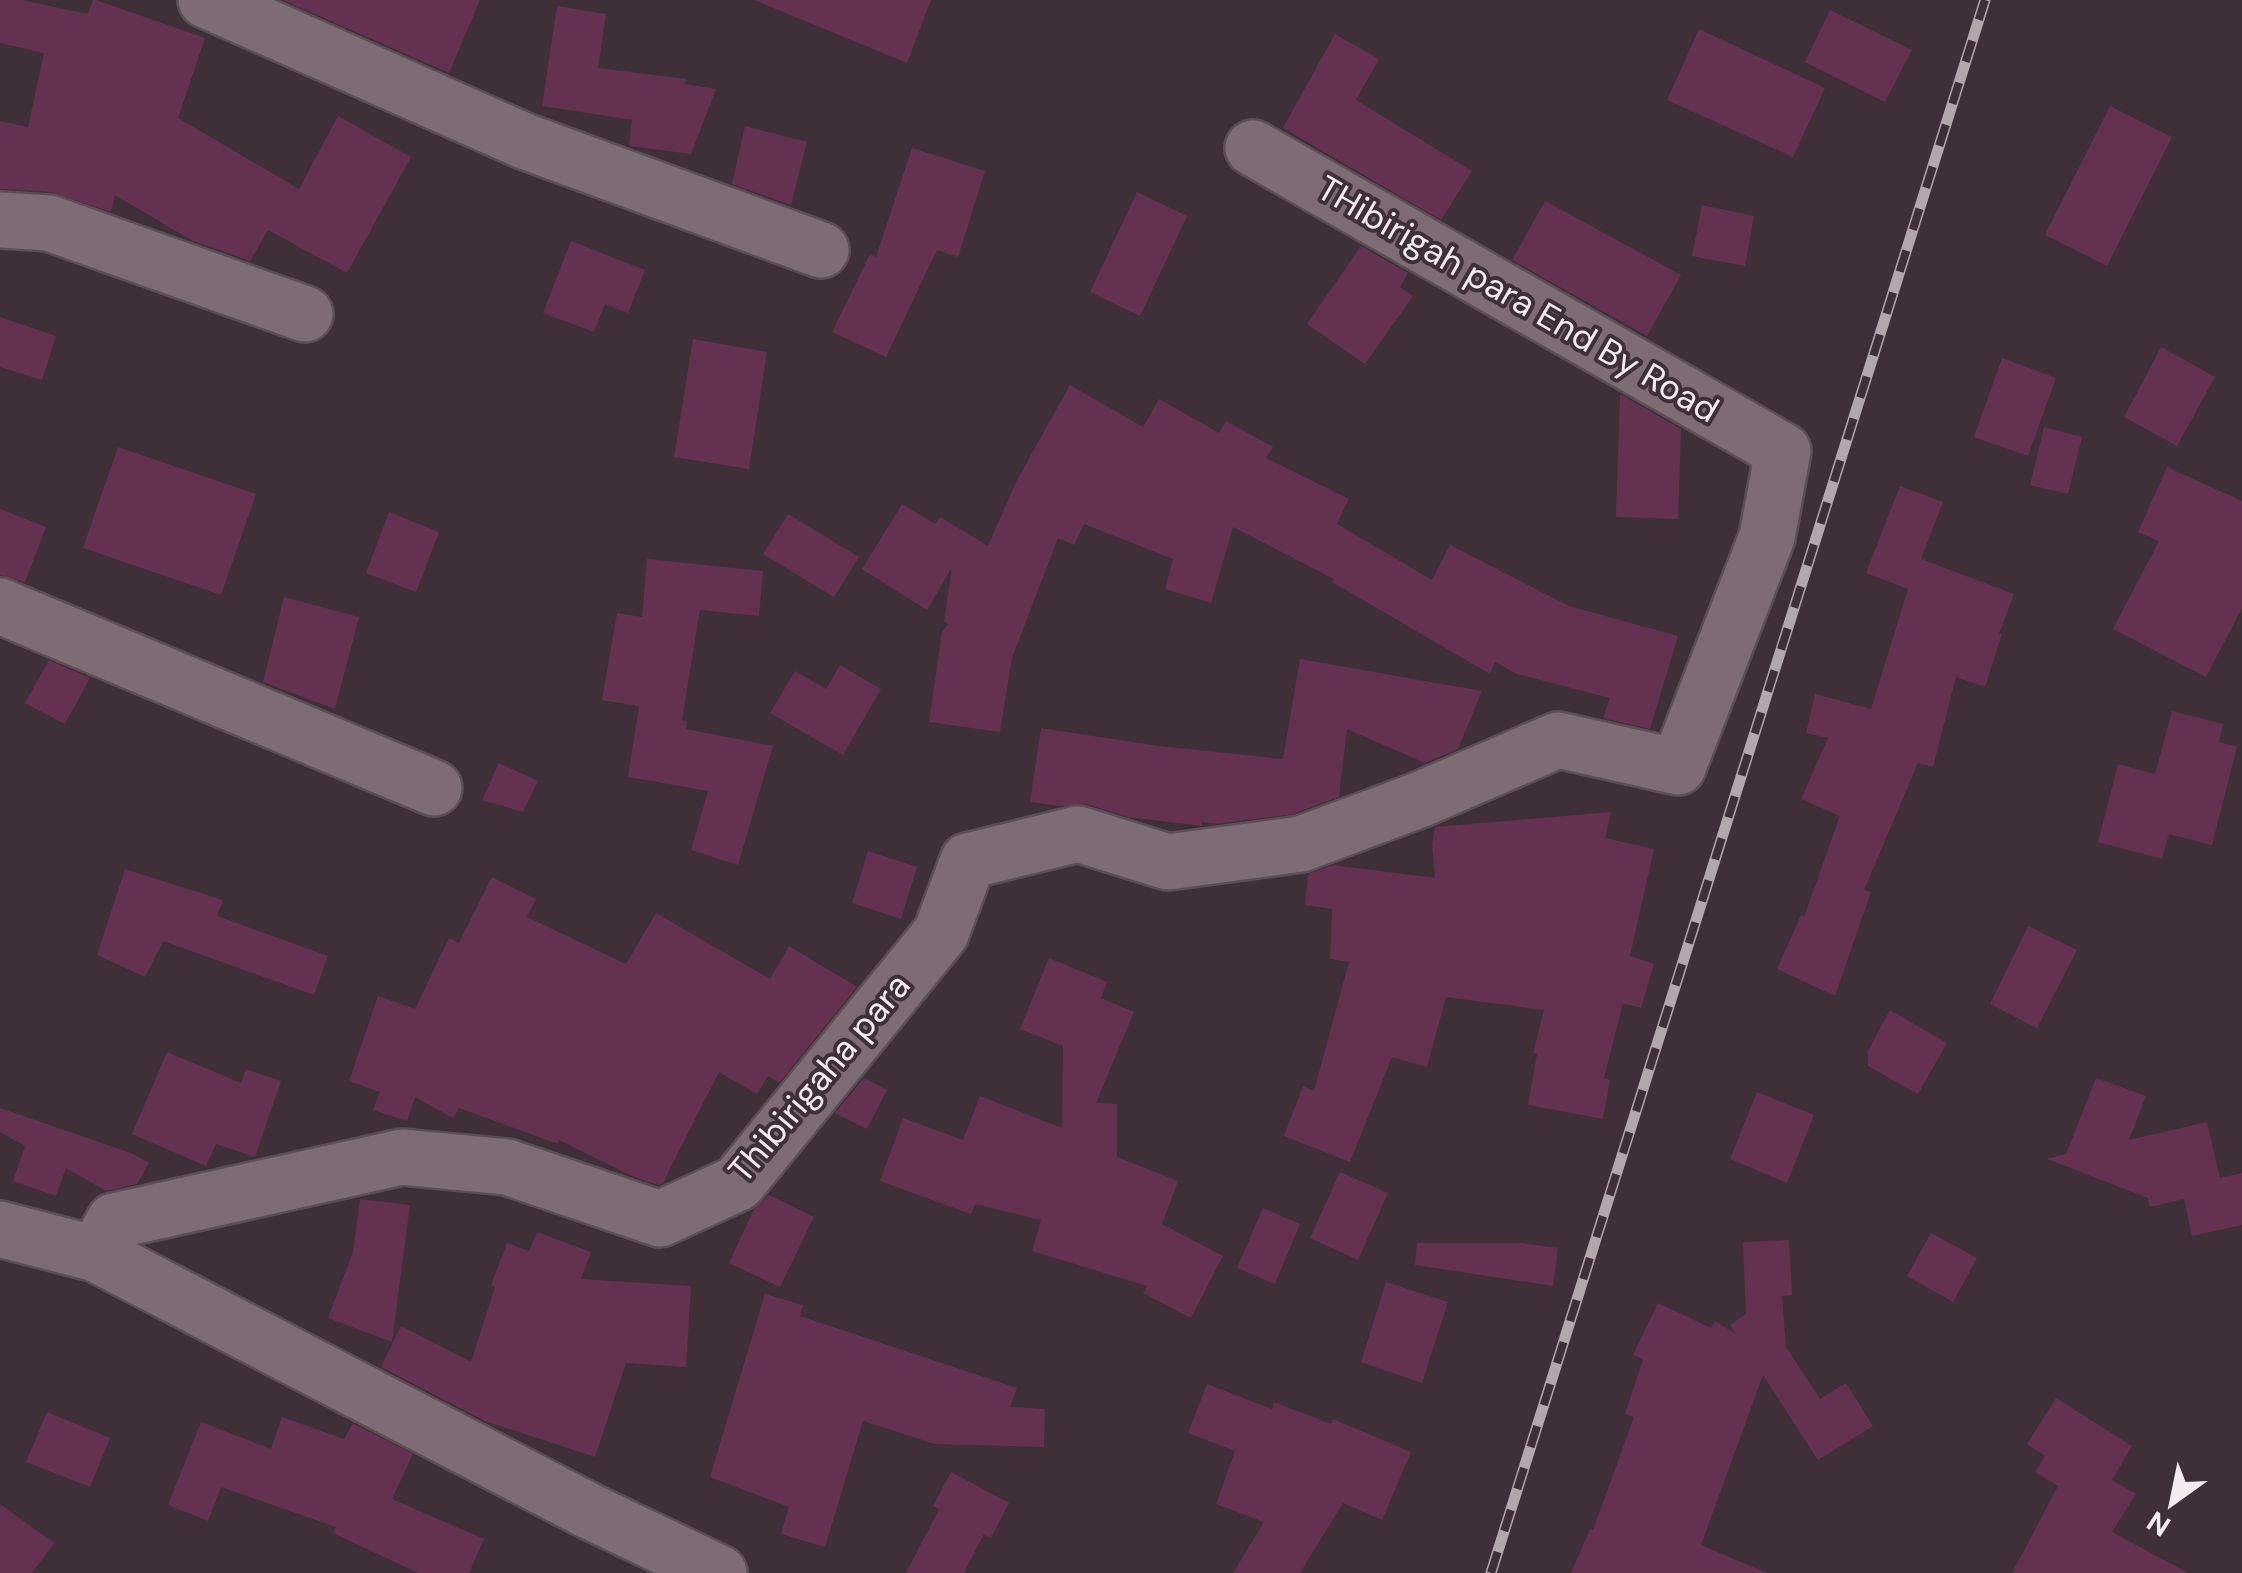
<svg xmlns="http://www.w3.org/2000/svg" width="2242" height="1573" font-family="'DM Sans',sans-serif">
  <rect width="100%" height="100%" fill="#3f2f38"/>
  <path fill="#653151" d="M0,0H22L88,14L93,0H96L205,38L178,118L299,189L338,116L411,157L347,273L268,230L250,261L191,240L115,195L111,212L51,192L0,189V121L28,127L44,53L0,43Z
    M283,0H480L449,73Z
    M754,0H931L907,63Z
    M557,6L606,14L598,68L686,79L685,84L716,89L691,154L629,146L632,120L542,106Z
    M1830,10L1912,50L1885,102L1805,62Z
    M1699,29L1825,88L1793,157L1667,100Z
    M1335,34L1379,59L1356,100L1472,171L1441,220L1283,128Z
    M2110,106L2172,137L2107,266L2045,235Z
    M745,126L807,142L791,205L732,184Z
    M912,148L985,171L958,257L937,250L886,357L832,332L870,254L876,257Z
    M1137,192L1187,216L1140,316L1090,292Z
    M1545,201L1681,275L1647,336L1512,260Z
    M1702,205L1754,216L1745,266L1692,256Z
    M571,241L645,270L628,313L605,304L594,332L543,313Z
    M1361,246L1408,273L1400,287L1413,296L1365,364L1307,324Z
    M0,317L56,336L42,380L0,367Z
    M693,339L767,352L749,469L674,457Z
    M2161,347L2215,377L2177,446L2124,417Z
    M2002,358L2056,378L2028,456L1974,437Z
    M1070,385L1143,427L1159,399L1219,433L1226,421L1273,447L1266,458L1349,499L1337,524L1432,580L1450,545L1569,606L1678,636L1650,729L1603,718L1610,698L1517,674L1495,662L1490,674L1332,582L1334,579L1233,527L1211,603L1165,589L1173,559L1084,524L1074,545L1058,538L1012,658L1000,732L929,722L942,632L948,624L944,621L952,567L927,610L862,569L902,504L935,524L940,517L988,546L1016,482Z
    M1620,394L1681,429L1678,519L1616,517Z
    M2044,427L2082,437L2068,494L2030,485Z
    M118,447L256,494L221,595L83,548Z
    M2167,467L2242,501V608L2206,677L2113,629L2159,541L2138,532Z
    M1900,486L1943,502L1921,559L2014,594L1999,634H2002L1985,687L1956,677L1933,767L1918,763L1864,890L1871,892L1835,996L1777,969L1801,915L1804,917L1840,816L1801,799L1828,738L1806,733L1815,694L1871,709L1908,589L1866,573Z
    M0,509L46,527L25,582L0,575Z
    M389,512L439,532L416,592L366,573Z
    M788,514L859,557L834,597L763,554Z
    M647,559L763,571L759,616L700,610L682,720L687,721L686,729L773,746L738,865L691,850L708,791L628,777L639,706L602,700L617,613L642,617Z
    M284,597L359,617L335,709L263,682Z
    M1300,659L1482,691L1458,749L1425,763L1347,729L1339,797L1293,814L1216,824L1202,822V826L1128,817L1086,804L1060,806L1030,802L1041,728L1158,746L1283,759Z
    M49,660L90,678L65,724L25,703Z
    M840,665L881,689L843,755L770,713L795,671L826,689Z
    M2172,711L2223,724L2219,742L2237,747L2212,845L2169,834L2162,859L2098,842L2118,764L2155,774Z
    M499,763L538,781L523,812L482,800Z
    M1611,812L1605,838L1654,849L1630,956L1654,964L1641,1008L1623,1003L1604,1078L1610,1080L1603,1119L1528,1105L1537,1054L1533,1053L1544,1010L1446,997L1427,1067L1392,1057L1350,1162L1284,1136L1303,1086L1314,1091L1349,962L1330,959L1332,909L1305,905L1308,874L1333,865L1435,878L1432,844L1435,827Z
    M868,851L917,867L901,919L852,903Z
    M125,869L223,900L217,916L328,956L314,995L163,941L145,977L97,955Z
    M492,877L536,899L527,917L626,964L656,913L770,979L789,946L857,987L779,1083L768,1076L757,1094L719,1072L663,1183L658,1185L634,1177L559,1140L558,1144L459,1108L453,1118L415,1097L407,1121L373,1110L380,1092L349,1081L378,996L415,1009L449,938L459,943Z
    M2028,926L2077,950L2037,1028L1990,1004Z
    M1049,958L1107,982L1101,998L1134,1012L1096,1103L1117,1104V1157L1178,1181L1162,1224L1223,1256L1191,1318L1143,1293L1147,1286L1032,1251L1041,1220L975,1204L971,1214L880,1181L903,1118L963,1140L980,1096L1062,1128L1063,1046L1020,1029Z
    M1890,1010L1947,1043L1918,1094L1868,1066V1051Z
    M167,1052L241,1083L246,1069L281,1081L255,1157L216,1144L206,1166L132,1134Z
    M864,1078L887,1090L867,1129L835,1113Z
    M2096,1078L2146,1096L2129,1140L2207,1122L2220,1178L2242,1173V1225L2192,1236L2184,1199L2150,1207L2148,1198L2047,1159L2066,1154Z
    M1757,1092L1814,1115L1787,1183L1730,1159Z
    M0,1108L131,1153L149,1163L137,1184L106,1191L66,1168L56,1196L13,1181L25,1146L0,1132Z
    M1340,1172L1388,1193L1358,1260L1310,1238Z
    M769,1195L814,1217L780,1287L729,1263L754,1209Z
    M360,1199L410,1205L392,1342L328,1318L353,1252Z
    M1263,1208L1300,1224L1275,1284L1237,1268Z
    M537,1232L591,1252L581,1279L691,1286L686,1367L626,1363L595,1457L485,1421L381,1367L401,1326L471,1362L495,1287L491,1285L507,1243L529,1251Z
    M1931,1233L1977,1258L1953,1302L1907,1276Z
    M1789,1240L1792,1295L1782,1296L1786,1347L1820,1399L1846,1383L1873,1426L1818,1460L1763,1375L1701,1545L1767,1573H1571L1590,1529L1593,1530L1634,1417L1625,1414L1643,1359L1633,1355L1658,1303L1711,1328L1715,1321L1736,1334L1730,1325L1746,1314L1743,1242Z
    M1417,1243H1521L1558,1248L1553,1286L1415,1265Z
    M1386,1282L1448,1302L1422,1383L1361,1362Z
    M765,1294L803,1305L800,1316L1017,1388L1010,1407L1045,1409L1044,1447L935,1444L863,1421L825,1547L781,1534L789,1507L710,1477Z
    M1207,1384L1272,1409L1274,1402L1331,1424L1333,1419L1411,1452L1382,1520L1343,1503L1300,1573H1233L1264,1522L1216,1504L1235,1451L1188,1433Z
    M2056,1398L2132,1446L2112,1480L2136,1494L2112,1532L2188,1573H2012L2058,1486L2035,1472L2045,1456L2027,1444Z
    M47,1412L110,1438L90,1487L26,1462Z
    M282,1417L344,1439L353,1423L413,1454L392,1499L484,1539L469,1573H418L333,1533L336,1527L221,1487L208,1521L168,1505L201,1422L271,1449Z
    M951,1472L1009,1503L991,1538L984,1534L964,1573H906L939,1509L933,1506Z
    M0,1504L54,1543L32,1573H0Z"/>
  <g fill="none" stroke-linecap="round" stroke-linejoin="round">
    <defs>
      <path id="minor" d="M206,0L524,141L821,250
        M0,220L49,223L305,314
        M0,606L434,788
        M0,1229L96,1254L114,1221L402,1157L507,1167L660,1219L738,1183L941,933L968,861L1078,834L1168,862L1301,844L1419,800L1558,740L1678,767L1767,537L1783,451L1253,148
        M96,1254L589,1511L719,1573"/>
    </defs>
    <use href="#minor" stroke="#5b4e55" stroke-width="60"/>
    <use href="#minor" stroke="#7d6c75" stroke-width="55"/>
    <defs>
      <path id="rail" d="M1491,1573L1985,0"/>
    </defs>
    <use href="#rail" stroke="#b3a7ad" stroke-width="11"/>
    <use href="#rail" stroke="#3f2f38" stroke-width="8" stroke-dasharray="22" stroke-linecap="butt"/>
  </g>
  <g text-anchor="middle" stroke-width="8" stroke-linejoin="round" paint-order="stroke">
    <g font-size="35" fill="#f4eaef" stroke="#3f2f38">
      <text transform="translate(1518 299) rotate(30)" y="12">THibirigah para End By Road</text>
      <text transform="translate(819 1078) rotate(-50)" y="12">Thibirigaha para</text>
    </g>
  </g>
  <g transform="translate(2172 1503) rotate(213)" stroke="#3f2f38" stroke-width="8" paint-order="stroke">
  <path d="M0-8L18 38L0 25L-18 38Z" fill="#f4eaef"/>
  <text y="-15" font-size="28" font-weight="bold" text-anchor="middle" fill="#f4eaef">N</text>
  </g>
</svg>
